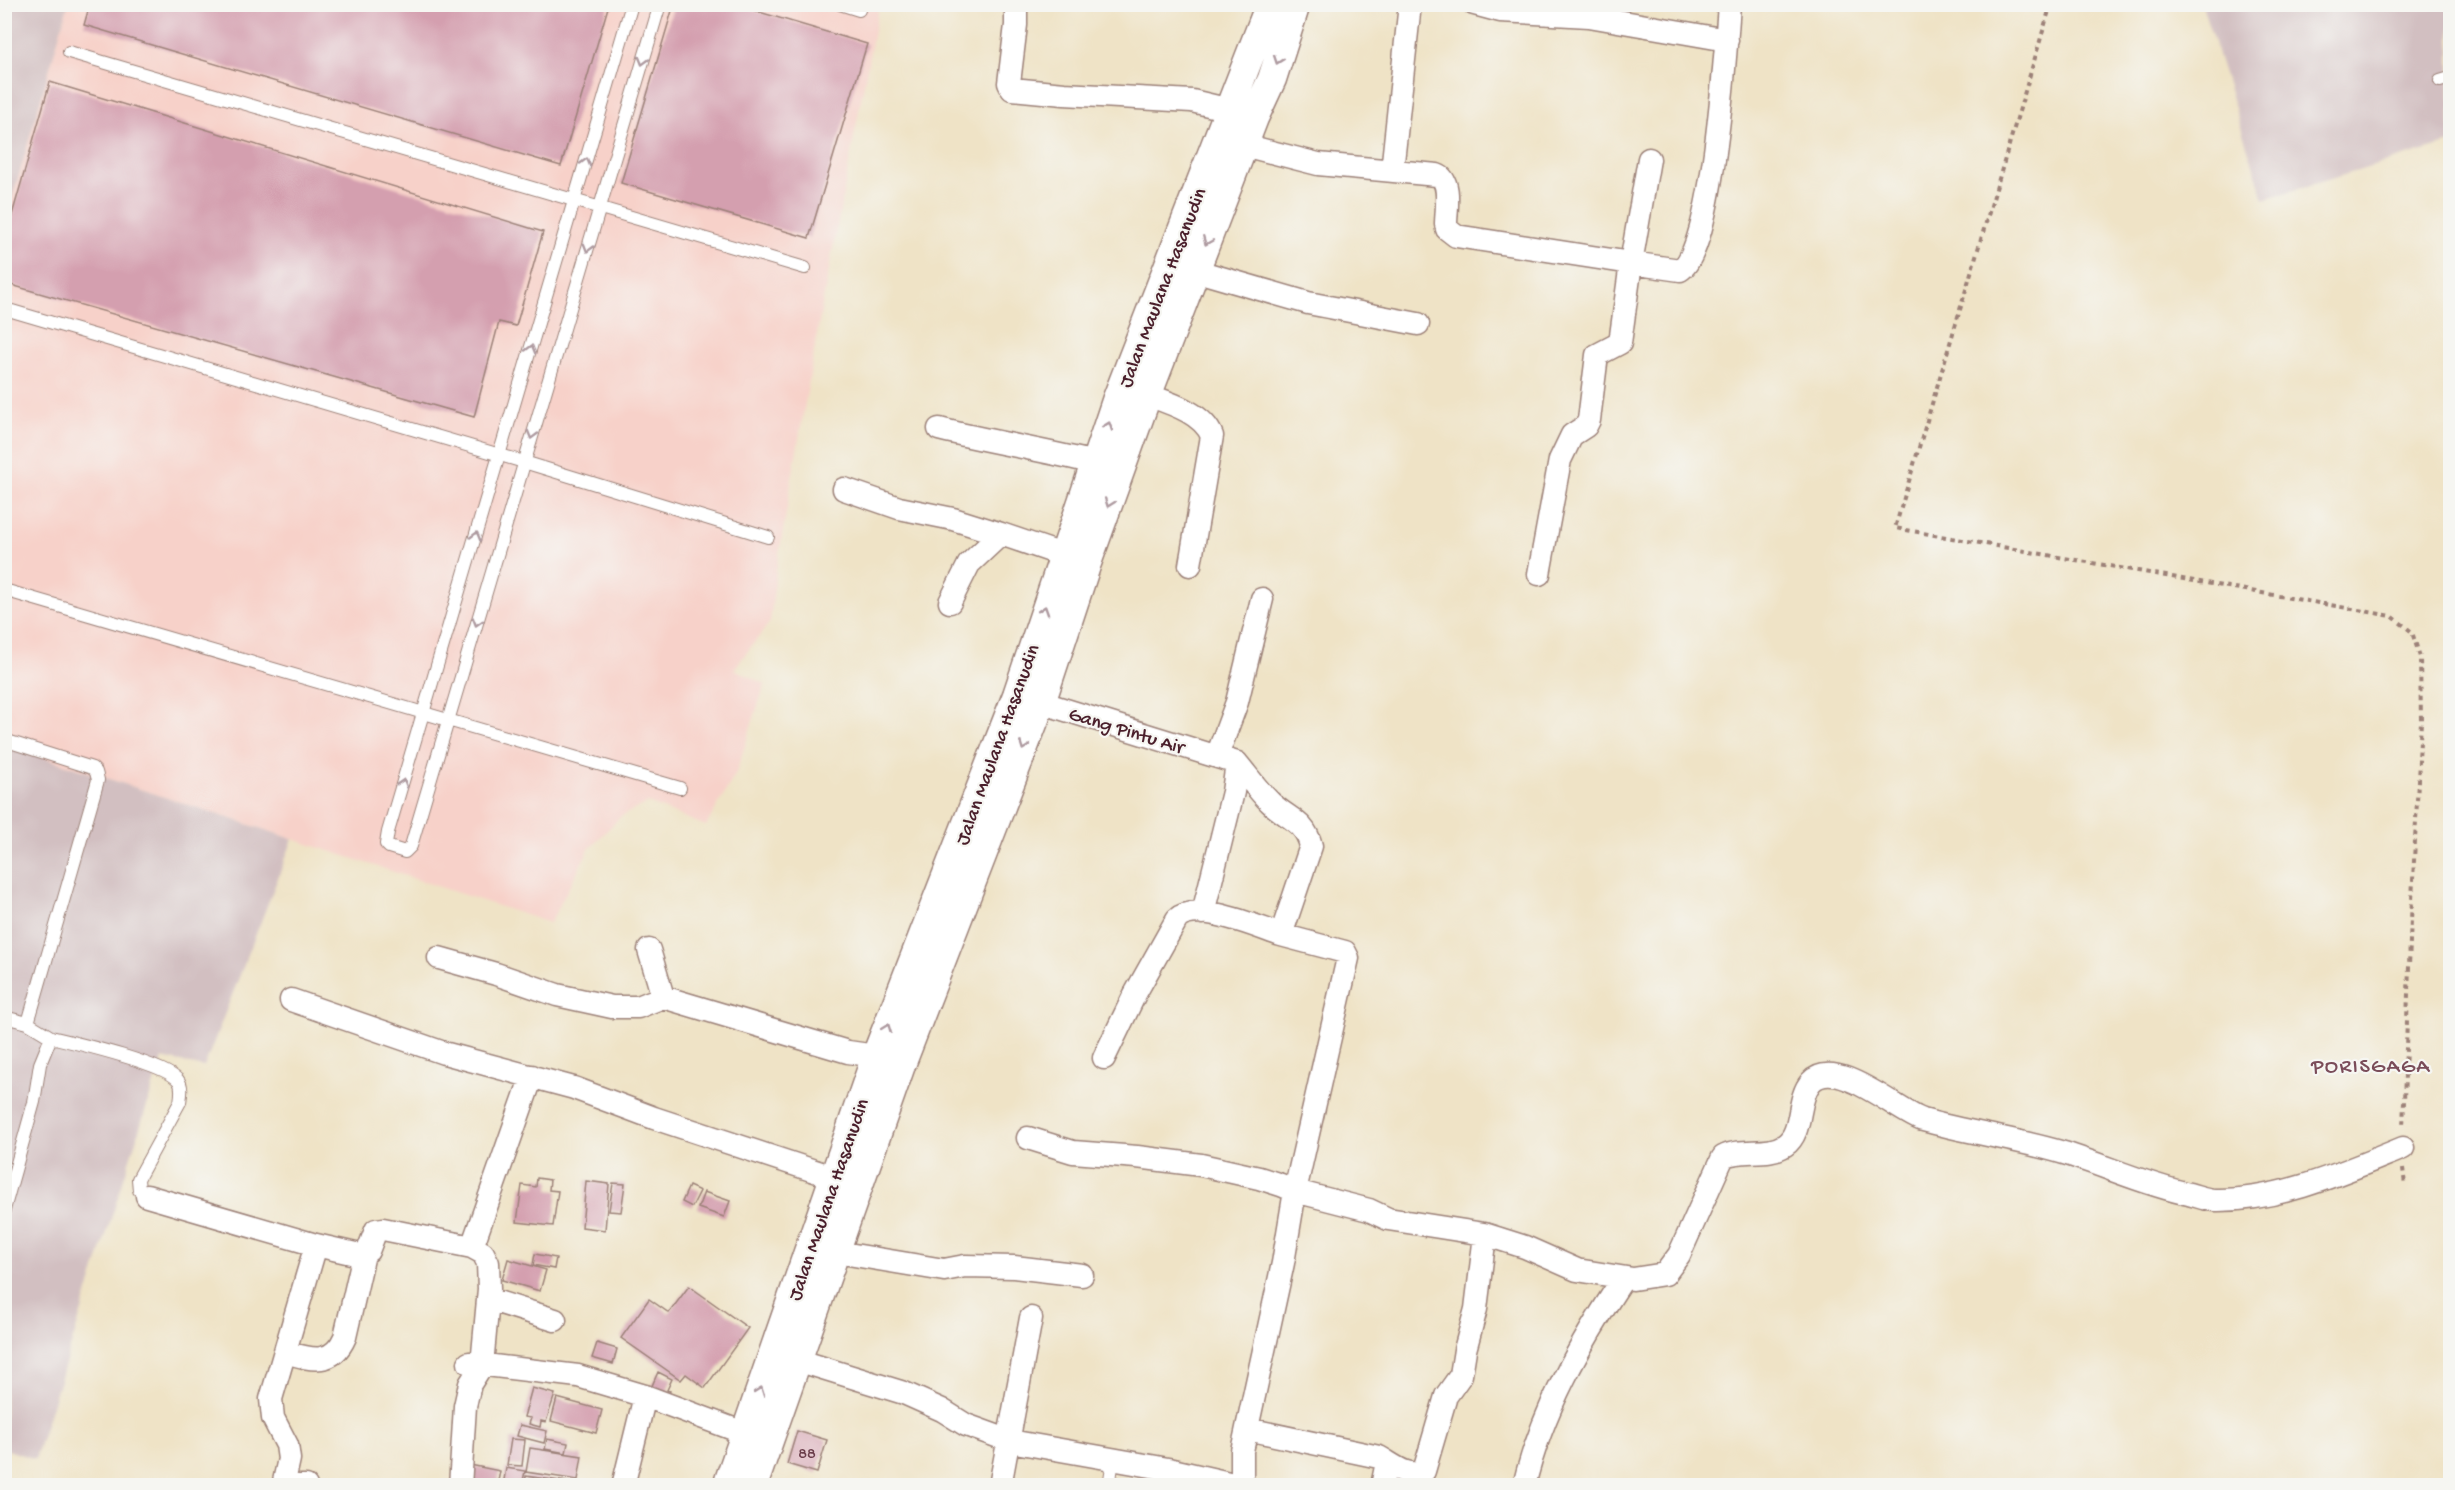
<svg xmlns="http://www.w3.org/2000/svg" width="2455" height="1490" font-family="'Gochi Hand',sans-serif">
  <rect width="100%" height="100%" fill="#f6f6f2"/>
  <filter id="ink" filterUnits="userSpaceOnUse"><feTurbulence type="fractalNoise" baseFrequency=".0167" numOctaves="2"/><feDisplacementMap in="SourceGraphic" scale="12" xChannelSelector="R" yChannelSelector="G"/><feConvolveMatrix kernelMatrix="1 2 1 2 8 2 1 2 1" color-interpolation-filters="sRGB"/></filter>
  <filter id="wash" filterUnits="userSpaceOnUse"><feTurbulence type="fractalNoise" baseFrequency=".008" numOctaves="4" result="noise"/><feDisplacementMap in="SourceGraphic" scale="24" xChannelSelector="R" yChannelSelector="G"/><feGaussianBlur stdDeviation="1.35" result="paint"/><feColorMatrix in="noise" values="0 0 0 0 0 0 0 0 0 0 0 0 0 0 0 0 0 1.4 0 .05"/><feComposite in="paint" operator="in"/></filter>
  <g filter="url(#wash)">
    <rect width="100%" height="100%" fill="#efe3c6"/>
    <path fill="#f7d1c9" d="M68,5H879L821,311L776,571L770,622L734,669L765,684L736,773L706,826L648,803L621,816L589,849L550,923L5,745V223Z"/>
    <path fill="#d2bfc1" d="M5,4L68,5L5,223L4,5Z
      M2202,5H2450V143L2264,199Z
      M5,745L293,839L204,1067L162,1058L35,1459L5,1449Z"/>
    <g id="blocks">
      <path fill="#d49faf" d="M90,4H609L561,166L84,25Z
        M674,4H732L867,44L809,238L621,183Z
        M50,82L543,232L516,326L499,322L474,417L4,283V243Z
        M537,1178L550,1180L549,1190L558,1191L553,1226L517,1222L522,1185L536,1187Z
        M586,1181L609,1184L605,1230L582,1227Z
        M613,1183L625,1184L621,1212L609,1211Z
        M689,1186L700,1191L692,1207L682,1202Z
        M704,1192L730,1201L724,1217L698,1208Z
        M535,1254L556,1258L554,1269L533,1265Z
        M508,1259L546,1270L540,1291L502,1280Z
        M689,1286L748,1328L705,1388L686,1374L681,1380L621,1338L649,1299L669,1313Z
        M597,1343L617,1349L613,1364L592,1358Z
        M658,1372L672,1379L667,1390L670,1391L665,1403L648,1395Z
        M532,1388L555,1394L546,1422L541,1421L540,1427L529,1424L531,1418L524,1417Z
        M557,1398L602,1410L596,1433L551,1421Z
        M520,1425L547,1431L544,1443L517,1436Z
        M797,1431L827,1440L817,1473L787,1464Z
        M511,1439L525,1440L522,1466L507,1465Z
        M547,1439L568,1443L566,1453L545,1449Z
        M530,1448L582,1456L578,1480L526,1472Z
        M465,1464L500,1471L497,1486H467Z
        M506,1468L525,1471L522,1486H503Z
        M526,1476L566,1482V1486H525Z"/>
    </g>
  </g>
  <g filter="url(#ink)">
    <use href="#blocks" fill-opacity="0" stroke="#9c8178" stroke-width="1.5"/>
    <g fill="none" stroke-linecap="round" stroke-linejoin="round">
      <defs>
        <path id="service" d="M632,4L388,832L386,844L389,847L405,852L411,846L660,4
          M840,4L859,10
          M69,52L805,268
          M2440,81L2450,78
          M12,311L524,462L768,537
          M4,590L680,788
          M4,740L92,768L96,772L98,780L28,1023
          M4,1017L28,1023L51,1037L40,1064L34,1102L4,1210
          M51,1037C76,1043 163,1063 178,1080C183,1086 181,1095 180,1102L138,1179L139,1190L147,1196
          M1109,1486L1113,1460"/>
        <path id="minor" d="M1016,4V25L1009,83L1012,89L1064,94L1192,101L1230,110
          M1474,4L1500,11L1589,16L1727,40
          M1228,141L1318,164L1437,175C1452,180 1446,211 1446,224L1447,229L1456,236L1631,263L1620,343L1597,355L1589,420L1586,426L1572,435L1560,460L1539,574
          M1649,159L1631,263L1680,270C1713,252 1726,47 1729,4
          M1392,171L1410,4
          M1180,266L1308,303L1418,324
          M1132,389C1157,400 1201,408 1212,436L1190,565
          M939,429C991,442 1043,450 1095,463
          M844,489L899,508L953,519L1001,534
          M950,602L969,564L1001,534L1080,561
          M1027,698L1237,763
          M1217,756L1237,702L1262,599
          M1237,763C1248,776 1258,791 1271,803C1288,819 1305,821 1311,846L1281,935L1345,952L1348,958L1295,1191L1283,1263L1242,1451V1486
          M1203,913L1233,792L1237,763
          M649,950L663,997L848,1052L876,1056L891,1061
          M439,958L496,974L557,995L612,1007H638L663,997
          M291,1000L444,1053L574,1088L654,1118L848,1182
          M1104,1058L1135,994L1177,919C1197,900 1257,927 1281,935
          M1028,1138L1073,1152L1137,1157L1201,1165L1259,1178L1281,1185L1295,1191L1369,1210L1388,1219L1484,1234L1525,1247L1577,1270L1633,1279L1665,1274L1679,1255L1723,1157C1742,1147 1767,1157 1785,1145C1804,1132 1796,1099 1811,1082C1836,1055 1898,1112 1923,1120C1969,1133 2018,1139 2064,1153C2106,1166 2146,1185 2189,1194C2197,1196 2207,1200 2215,1200C2280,1201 2344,1172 2403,1148
          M147,1196L316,1245L360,1255L368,1251L376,1230L383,1229L472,1247L483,1253L488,1263L489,1289L482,1365L470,1384L465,1406L460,1486
          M472,1247L532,1076
          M836,1252L944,1270L965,1266L1014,1267L1082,1275
          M488,1299L555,1320
          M285,1352C310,1359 332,1367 345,1337L364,1254
          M797,1360L904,1393L942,1410L966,1425L1010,1441L1168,1469L1242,1486
          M469,1363L578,1376L645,1396L760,1439
          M1247,1429L1379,1457C1392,1464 1408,1479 1424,1471L1446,1396L1461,1375L1465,1350L1476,1309L1485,1235
          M283,1486L289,1459L287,1445L273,1418L271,1399L316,1245
          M296,1486H306
          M623,1486L645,1396
          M1000,1486L1031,1318
          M1382,1486L1387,1462
          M1524,1486C1542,1410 1581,1342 1623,1279"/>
        <path id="tertiary" d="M727,1486L876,1056L1017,695L1117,398L1270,4
          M753,1486L901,1065L1041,703L1087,563L1147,396L1254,118L1272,79L1296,4"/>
      </defs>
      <use href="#service" stroke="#9c8178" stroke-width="14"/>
      <use href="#minor" stroke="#9c8178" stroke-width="25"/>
      <use href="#tertiary" stroke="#9c8178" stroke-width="31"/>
      <path stroke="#9c8178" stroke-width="4" stroke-dasharray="4.5 4.5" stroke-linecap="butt" d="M2051,4L1895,528L2392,616L2412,632L2420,657L2421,721L2410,940L2403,1128
        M2403,1168L2405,1185"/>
      <use href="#service" stroke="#fff" stroke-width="12"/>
      <use href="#minor" stroke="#fff" stroke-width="22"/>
      <use href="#tertiary" stroke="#fff" stroke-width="28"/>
    </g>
    <defs><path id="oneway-chevron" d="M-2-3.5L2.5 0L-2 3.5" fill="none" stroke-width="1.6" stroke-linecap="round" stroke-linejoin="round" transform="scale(1.5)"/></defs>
    <g stroke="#ae9aa0">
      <use href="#oneway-chevron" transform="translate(1278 60) rotate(109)"/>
      <use href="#oneway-chevron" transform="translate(643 61) rotate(106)"/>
      <use href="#oneway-chevron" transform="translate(586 162) rotate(-74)"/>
      <use href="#oneway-chevron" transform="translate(1207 241) rotate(112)"/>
      <use href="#oneway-chevron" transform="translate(588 248) rotate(106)"/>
      <use href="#oneway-chevron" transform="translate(531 349) rotate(-74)"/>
      <use href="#oneway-chevron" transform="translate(1108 426) rotate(-71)"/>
      <use href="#oneway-chevron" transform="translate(532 435) rotate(106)"/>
      <use href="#oneway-chevron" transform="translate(1109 503) rotate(110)"/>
      <use href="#oneway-chevron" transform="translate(476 536) rotate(-74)"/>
      <use href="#oneway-chevron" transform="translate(1044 610) rotate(-72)"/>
      <use href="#oneway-chevron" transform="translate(477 622) rotate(107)"/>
      <use href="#oneway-chevron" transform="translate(1024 746) rotate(111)"/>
      <use href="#oneway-chevron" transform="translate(403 783) rotate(-73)"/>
      <use href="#oneway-chevron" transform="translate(887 1028) rotate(-69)"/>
      <use href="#oneway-chevron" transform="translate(760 1391) rotate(-70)"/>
    </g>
  </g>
  <g text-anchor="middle" stroke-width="4.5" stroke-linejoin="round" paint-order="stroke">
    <g font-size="16" fill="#6c3f4c">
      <text x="807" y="1458">88</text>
    </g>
    <g font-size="20" fill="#4a1f2b" stroke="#f6f6f2">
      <text transform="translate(1161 287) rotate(-69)" y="7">Jalan Maulana Hasanudin</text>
      <text transform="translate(1127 729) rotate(17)" y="7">Gang Pintu Air</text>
      <text transform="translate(996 744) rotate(-70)" y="7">Jalan Maulana Hasanudin</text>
      <text transform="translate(827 1199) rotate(-71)" y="7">Jalan Maulana Hasanudin</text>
    </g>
    <g font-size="22" letter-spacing="1.5" fill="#7a4c59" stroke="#f6f6f2">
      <text x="2371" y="1072">PORISGAGA</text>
    </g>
  </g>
  <rect width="2455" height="1490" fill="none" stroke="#f6f6f2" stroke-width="24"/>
</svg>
